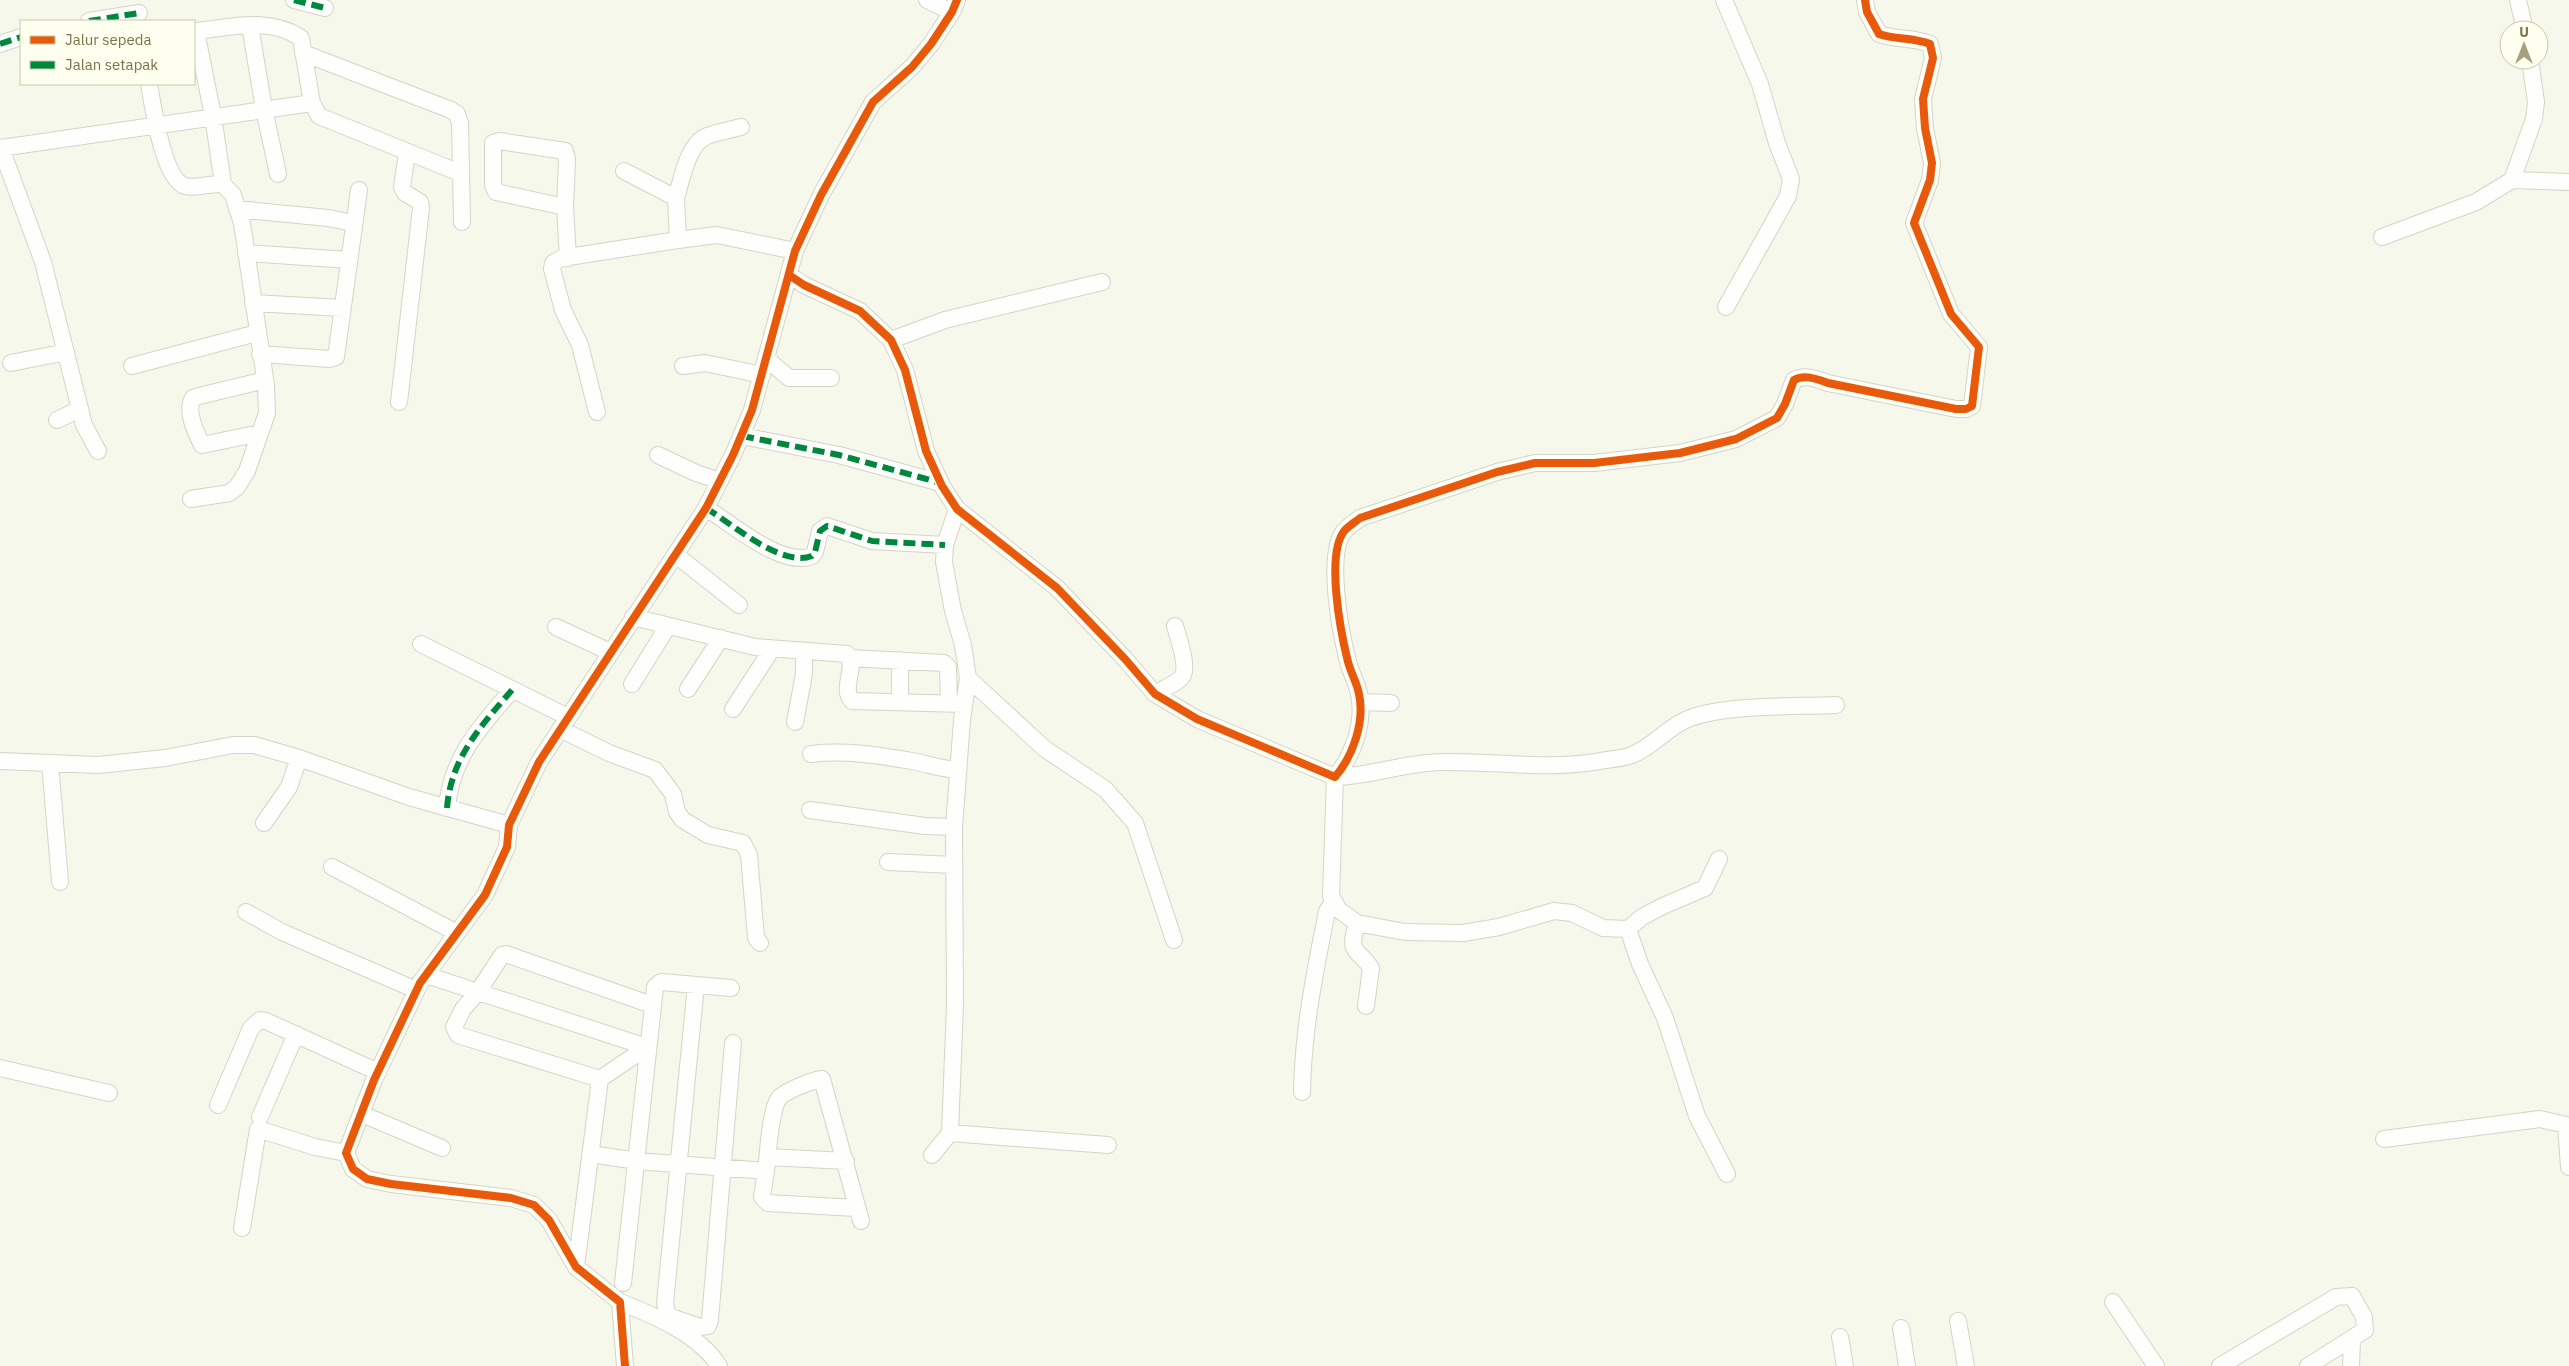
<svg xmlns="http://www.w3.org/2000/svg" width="2569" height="1366" font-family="'IBM Plex Sans',sans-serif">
  <rect width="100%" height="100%" fill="#f7f8ec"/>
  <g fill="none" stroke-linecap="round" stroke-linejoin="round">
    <defs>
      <path id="minor" d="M294,0L325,8
        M927,0L952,12
        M1724,0L1760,84L1777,143L1791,179L1788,196L1726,307
        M2518,0L2525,30
        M89,21L139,13
        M250,26L264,109L278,174
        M194,31C230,28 269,16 301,38L312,103L319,116L460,173
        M196,31L213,116L223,184
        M0,44L21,37
        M303,53L451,110L457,114L460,123L462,222
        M149,84C153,106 163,179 185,186C194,189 212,183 223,184L233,195L242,223L266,385L267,413L247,471L237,487L229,493L191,499
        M0,148L312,103
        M1,148L43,262L84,425L98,451
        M624,171L676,198L678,240L717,235L795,251
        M2512,180L2569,182
        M676,198C682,180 687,144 707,136C718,132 730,130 741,127
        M565,207L496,192L493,185V143L499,141L565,151L567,159L565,207L568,258
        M237,209L328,218L353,223
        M2382,237L2476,202L2512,180L2534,119L2536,102L2530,60
        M246,253L349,260
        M789,275L804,285L860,311L891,340L905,370L926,451L942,486L957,509L1057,588L1125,659L1155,694L1197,719L1335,777C1353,756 1365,722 1359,694C1357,683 1351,673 1348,662C1341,634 1325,553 1345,530C1349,526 1355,522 1360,518L1497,472L1535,463H1594L1680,453L1736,439L1777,418L1785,404L1794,380C1805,374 1817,379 1828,383L1956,409H1966L1972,406L1979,347L1951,314L1914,223L1930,180L1932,163L1925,128L1923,99L1933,58L1930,44C1913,37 1896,40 1879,34L1867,12L1865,0
        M253,303L342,308
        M891,340L945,320L1102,282
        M260,354L330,359L336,357L359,190
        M767,359L789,378H831
        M11,363L66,352
        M132,366L257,333
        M683,366L705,363L762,375
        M399,402L421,208L420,202L405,193L402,187L407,153
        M597,412L580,345L563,310L552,269L553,263L562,258L678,240
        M57,420L80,409
        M260,433L202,445C196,433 185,411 193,398L199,396L265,380
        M742,436L839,455L941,483
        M658,455L696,473L720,481
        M706,508C732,524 782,568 812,556L815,552L820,531L827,526L872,541L945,545
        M676,555L739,605
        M633,617L755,647L847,654C858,667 840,688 852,701L964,704
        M556,627L610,652
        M421,644L568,717
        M850,658L944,663L948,667L949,704
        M968,678L1045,749L1105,789L1135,823L1174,940
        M632,684L668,626
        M688,689L721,638
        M1155,694C1162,689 1176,684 1182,677C1189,667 1178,637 1175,626
        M900,702V660
        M1360,702L1391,703
        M733,709L772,649
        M795,722L804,674V651
        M560,729L609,753L655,770L673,794L677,812L683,820L708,835L743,843L749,855L756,938L760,943
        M811,754C845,750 877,755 912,761C928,764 941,769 958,770
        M0,761L98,765L165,758L233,745H254L299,758L409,797L509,825
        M50,763L60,882
        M447,808C451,758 480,727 512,690
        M810,810L925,826L954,827
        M264,823L289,787L299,758
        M1719,859L1705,888L1663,906L1642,917L1628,929L1603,928L1572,913L1554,911L1499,927L1463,933L1405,932L1357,923L1339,910L1331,896L1335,777C1372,776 1406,762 1444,762C1498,761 1552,771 1606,760C1614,759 1625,758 1632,755C1653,747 1668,726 1690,718C1729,704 1793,707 1836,705
        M888,862L954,865
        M332,867L457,933
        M246,912L282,932L416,990
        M1357,923C1347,955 1358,948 1371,968L1366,1006
        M1628,929L1640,964L1665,1018L1697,1116L1727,1174
        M426,975L647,1047
        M696,985L665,1303L668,1316L700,1327L708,1326L710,1320L733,1043
        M647,1047L600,1079L458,1035L454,1027L463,1009L478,992L502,955L506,954L652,1005
        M0,1068L109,1093
        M1302,1092C1303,1029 1315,972 1327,911L1334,901
        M218,1105L251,1028L260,1020L266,1021L378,1072
        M362,1114L442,1148
        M260,1117L296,1034
        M950,1133L1108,1145
        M2384,1139L2540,1119L2566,1125L2569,1167
        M591,1154L637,1161L766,1171L762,1197L768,1203L856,1208
        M932,1155L950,1133L955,1005L954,827L962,720L968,678L963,645L953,611L944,562L945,545L957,509
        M768,1157L846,1161
        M766,1171C768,1155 770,1110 779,1098C785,1091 813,1080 822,1079L861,1221
        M242,1228L258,1129L315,1147L346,1153
        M576,1267L600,1079
        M623,1283L655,987L661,982L731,988
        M620,1302C653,1315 699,1334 719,1366
        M2113,1302L2156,1366
        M1958,1321L1966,1366
        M1901,1328L1907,1366
        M1840,1337L1845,1366
        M625,1366L620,1302L576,1267L549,1220L534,1205L511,1198L391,1184L367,1179L353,1169L346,1153L374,1080L420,983L485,895L507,847L509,825L539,762L706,508L733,455L752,410L795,251L821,195L873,102L912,67L931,44L952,12L957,0
        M2220,1366L2336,1297L2352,1296L2364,1317L2365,1330L2308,1366
        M2351,1366L2352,1340"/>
    </defs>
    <use href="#minor" stroke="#d5d4c5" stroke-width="18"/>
    <use href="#minor" stroke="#fefefc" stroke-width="16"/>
    <path stroke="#00873e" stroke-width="6" stroke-dasharray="12 6" stroke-linecap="butt" d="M294,0L325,8
      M89,21L139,13
      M0,44L21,37
      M742,436L839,455L941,483
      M706,508C732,524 782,568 812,556L815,552L820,531L827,526L872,541L945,545
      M447,808C451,758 480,727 512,690"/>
    <defs>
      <path id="cycleway" d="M789,275L804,285L860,311L891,340L905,370L926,451L942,486L957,509L1057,588L1125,659L1155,694L1197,719L1335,777C1353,756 1365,722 1359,694C1357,683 1351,673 1348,662C1341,634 1325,553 1345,530C1349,526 1355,522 1360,518L1497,472L1535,463H1594L1680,453L1736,439L1777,418L1785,404L1794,380C1805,374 1817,379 1828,383L1956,409H1966L1972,406L1979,347L1951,314L1914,223L1930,180L1932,163L1925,128L1923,99L1933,58L1930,44C1913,37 1896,40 1879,34L1867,12L1865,0
        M625,1366L620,1302L576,1267L549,1220L534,1205L511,1198L391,1184L367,1179L353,1169L346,1153L374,1080L420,983L485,895L507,847L509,825L539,762L706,508L733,455L752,410L795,251L821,195L873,102L912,67L931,44L952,12L957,0"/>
    </defs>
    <use href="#cycleway" stroke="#feffee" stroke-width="11"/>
    <use href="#cycleway" stroke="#e8590c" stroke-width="8"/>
  </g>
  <rect x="20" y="20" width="175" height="65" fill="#feffee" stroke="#cac7ab"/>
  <rect x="30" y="36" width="25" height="8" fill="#e8590c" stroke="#cac7ab"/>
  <text x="65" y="45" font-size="15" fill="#7b7247">Jalur sepeda</text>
  <rect x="30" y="61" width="25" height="8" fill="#00873e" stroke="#cac7ab"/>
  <text x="65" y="70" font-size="15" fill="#7b7247">Jalan setapak</text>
  <g transform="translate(2524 45)"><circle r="24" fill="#feffee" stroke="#cac7ab"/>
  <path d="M0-4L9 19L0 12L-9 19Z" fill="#a6a181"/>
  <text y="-8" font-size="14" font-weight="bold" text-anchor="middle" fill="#7b7247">U</text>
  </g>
</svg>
